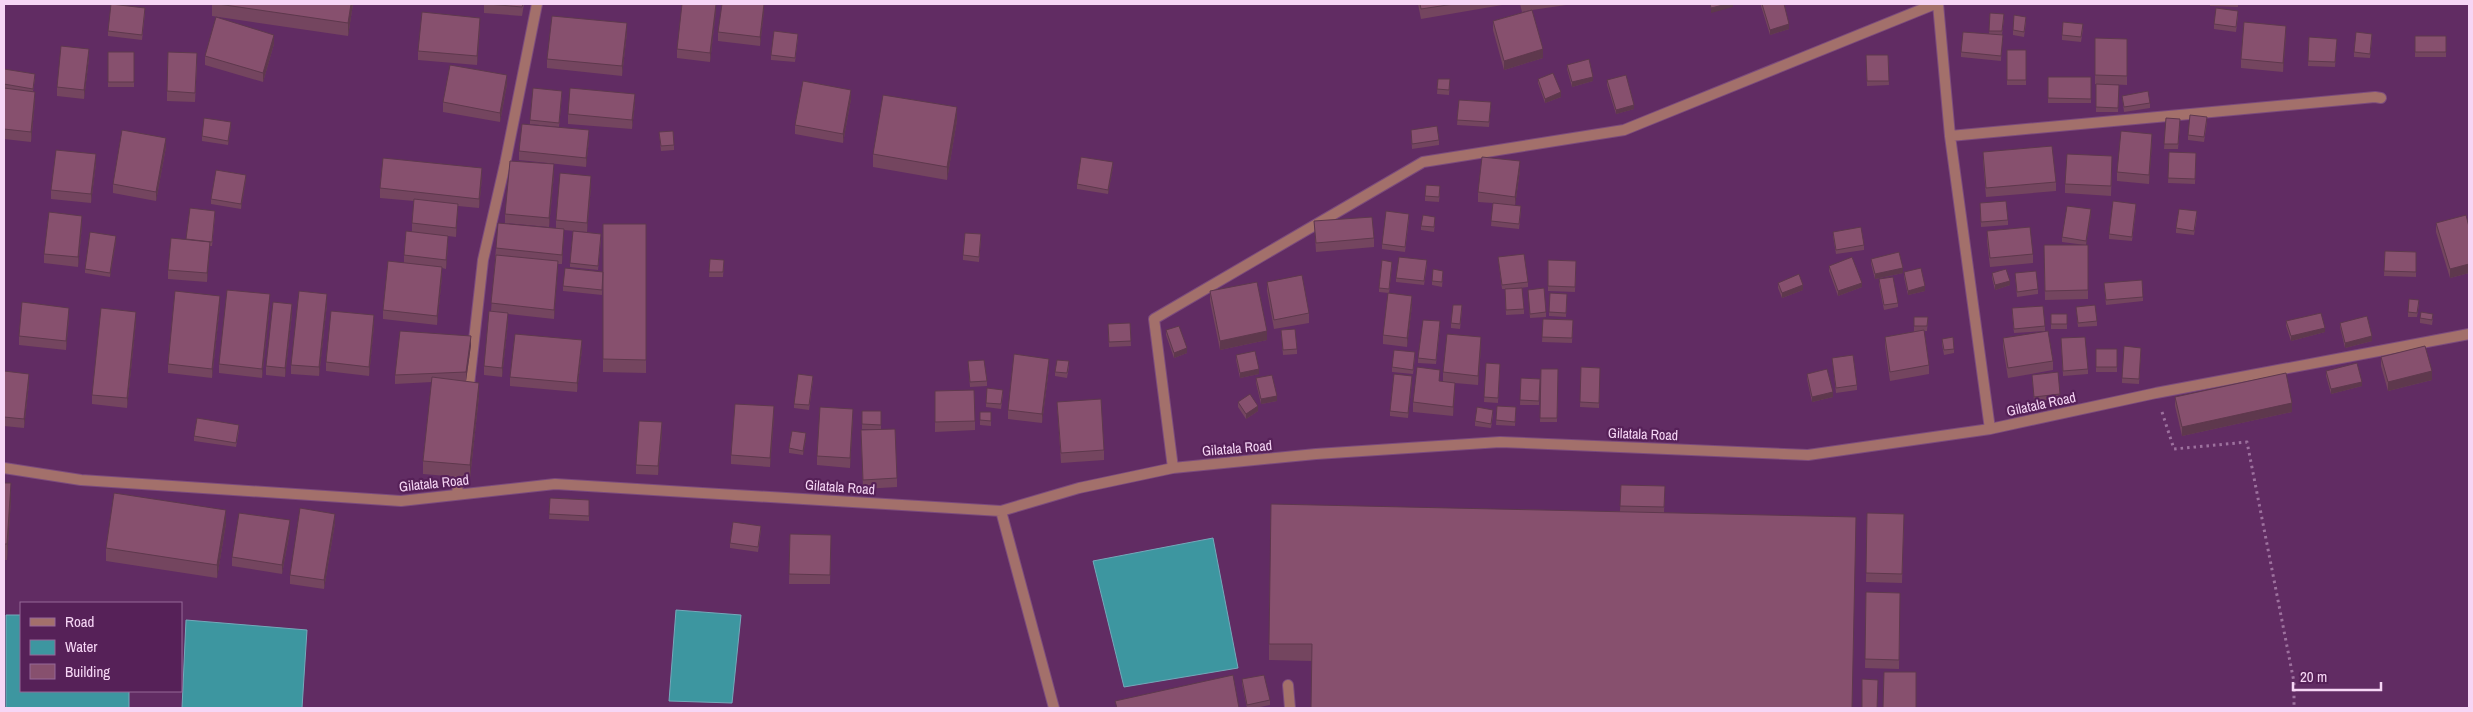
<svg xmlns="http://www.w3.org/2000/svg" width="2473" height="712" font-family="'Archivo Narrow',sans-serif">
  <rect width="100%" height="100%" fill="#612c63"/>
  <path fill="#3d96a0" stroke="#74a9ba" d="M1213,538L1238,668L1124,687L1093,561Z
    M676,610L741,615L732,703L669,701Z
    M6,615H21V691H129V708H6Z
    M186,620L307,630L302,708H182Z"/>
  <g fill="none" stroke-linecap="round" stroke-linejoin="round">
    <defs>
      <path id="service" d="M1288,685L1290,708"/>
      <path id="minor" d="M1938,4L1950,136
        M468,394L483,260L505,164L537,4
        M1990,429L1950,136L2375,97L2381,98
        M4,468L81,480L401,501L555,484L1001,511L1079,488L1173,468L1316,454L1500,442L1808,455L1990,429L2156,393L2469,334
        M1173,468L1154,319L1423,162L1624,130L1935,4
        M457,494L460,466
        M1001,511L1054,708"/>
    </defs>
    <use href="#service" stroke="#7c4b7d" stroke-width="12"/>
    <use href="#minor" stroke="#7c4b7d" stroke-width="12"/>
    <path stroke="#9d719e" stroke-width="3" stroke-dasharray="2.5 4" stroke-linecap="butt" d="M2162,412L2174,449L2247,442L2294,682V708"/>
    <use href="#service" stroke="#a3706b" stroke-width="10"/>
    <use href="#minor" stroke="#a3706b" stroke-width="10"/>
  </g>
  <path fill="#74455f" d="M212,4H353L348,36L212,16Z
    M484,4H524L522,16L484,13Z
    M716,4V10L710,62L677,58V49Z
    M764,4V10L760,46L718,41V32Z
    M1418,4H1508L1421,19Z
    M1520,4H1573L1532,10L1543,58L1504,70L1493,30V21L1531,10L1522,12Z
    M1761,4H1784L1789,29L1770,35L1761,6Z
    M2210,4H2238V7L2210,6Z
    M145,13L142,40L108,36V31Z
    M1990,13L2004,18L2002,35L2001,61L1961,57V52L1989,34Z
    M2238,16L2236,32L2214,29V24Z
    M2026,22L2024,37L2013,35V30Z
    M480,27L477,65L418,60V51Z
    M2083,29L2081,42L2062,40V35Z
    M627,32L622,76L547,68V59Z
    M2286,35L2283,72L2241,68V59Z
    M2415,36H2446V57H2415Z
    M2309,37L2337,39L2335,67L2308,66Z
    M798,38L795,62L771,60V55Z
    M2095,38L2127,39V85L2107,84L2119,85L2118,112H2096V84H2095Z
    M2372,39L2370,58L2354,57V52Z
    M274,44L263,82L205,65V56Z
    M2007,50H2026V85H2007Z
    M108,52H134V87H108Z
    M1866,55H1888L1889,85L1867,86Z
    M89,58L84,99L57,96V87Z
    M197,62L195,102L167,101V91Z
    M1567,65L1593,81L1572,87L1567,69Z
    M4,69L35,79L33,91L35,101L31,142L4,139Z
    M2048,77H2091V103H2048Z
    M1438,79H1450L1449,95L1437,94Z
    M1538,79L1561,97L1545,103L1538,83Z
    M1607,80L1634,109L1616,114L1607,85Z
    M507,84L500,122L443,112V102Z
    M562,95L559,127L530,124V120Z
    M2122,96L2150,103V108L2124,112Z
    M851,99L843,143L795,134V125Z
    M1459,100L1491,102L1489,127L1457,125Z
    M635,103L632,129L568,124V114Z
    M2166,118L2180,124L2178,149H2164Z
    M957,120L947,180L873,167V154Z
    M2207,122L2204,142L2188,140V135Z
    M231,127L228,145L202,141V136Z
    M1411,130L1439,140V145L1412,149Z
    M659,132L674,145V150L661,151Z
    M589,139L586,167L519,160V151Z
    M2152,143L2149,184L2117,181V172Z
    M166,147L156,201L113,193V184Z
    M1983,152L2056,182V191L1986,197L1983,161Z
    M2169,152L2196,153L2195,184L2168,183Z
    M96,163L91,203L51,199V190Z
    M2112,165L2111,196L2065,193V184Z
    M1113,167L1108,194L1077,189V184Z
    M1520,170L1515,206L1521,211L1519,229L1491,226L1493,203L1478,202V192Z
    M554,174L549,227L505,223V214Z
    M482,177L479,208L458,206L456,237L448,236V245L446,269L442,268V276L437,325L383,319V310L404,263V255L412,232V223L414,201L380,198V188Z
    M246,179L241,209L211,204V199Z
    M591,186L587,232L564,230L562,264H558L554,319L508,314V322L502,377L484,375V366L491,311L496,248L556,228V220Z
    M1440,191L1439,202L1425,201V196Z
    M1980,203L2008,220V225L1981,227Z
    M2136,209L2132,241L2109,239V234Z
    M2091,214L2086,245H2088V299L2045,300L2044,245H2085L2062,242V237Z
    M215,216L212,246H210L207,282L168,279V270L186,239Z
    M2197,216L2194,235L2176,233V228Z
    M1409,219L1405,252L1382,249V244Z
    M1314,221L1374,238V247L1316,252Z
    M1435,222L1434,232L1421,230V226Z
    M2436,223L2469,227V273L2450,278L2436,232Z
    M646,224V373L603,372V276L602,295L563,291V286L603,272Z
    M82,225L78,267L44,263V254Z
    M1987,231L2033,254V263L1990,267L1987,241Z
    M1833,232L1864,245V250L1836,254L1833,236Z
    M601,239L598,270L570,267V263Z
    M981,239L979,262L963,260V255Z
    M116,241L110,277L85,273V269Z
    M2385,251L2416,252V277L2384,276Z
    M1498,257L1528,282V287L1510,289L1524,309V314L1506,315L1505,289H1502Z
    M710,259L724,260L723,277H709Z
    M1871,259L1903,273L1875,279L1871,264Z
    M1548,260L1576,261L1575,292L1548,291Z
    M1427,265L1424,285L1396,282V278Z
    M1392,266L1389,293L1379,292V288Z
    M1829,266L1862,287L1838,296L1829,271Z
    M1904,272L1925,291L1908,295L1904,277Z
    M1992,273L2010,285L1995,290L1992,278Z
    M2015,273L2038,289V294L2017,297Z
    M1443,275L1442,287L1432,285V281Z
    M1879,279L1898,303V307L1884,310L1879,284Z
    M1267,282L1309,313V323L1274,329L1267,291Z
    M1778,283L1803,290L1782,298L1778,288Z
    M2104,283L2143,297V301L2106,305Z
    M1528,290L1546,312V317L1530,318Z
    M1210,291L1267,340L1220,350L1210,301Z
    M1567,294L1566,317L1549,316V312Z
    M270,303L262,378L219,373V364Z
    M327,304L319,376L291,374V365Z
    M2419,304L2417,317H2408V312Z
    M220,305L212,378L168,373V364Z
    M1412,305L1407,347L1383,344V335Z
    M2076,307L2097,321V326L2078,327Z
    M1462,310L1460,329L1451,328V323Z
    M292,313L285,377L266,375V366Z
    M2012,313L2045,326V331L2014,333Z
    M2051,314H2067V329H2051Z
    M69,317L66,350L19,345V336Z
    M1914,317H1928L1927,331H1924L1929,365V374L1890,381L1885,346V337L1919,331H1914Z
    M2420,318H2433L2432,325L2420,323Z
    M1543,319L1573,320L1572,343L1542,342Z
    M136,321L127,408L92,404V395Z
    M2286,321L2325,332L2291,341L2286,326Z
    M1130,323L1131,346L1109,347L1108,324Z
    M2340,323L2372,341L2345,348L2340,327Z
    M374,325L369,376L326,371V362Z
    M1440,326L1436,364L1418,363V358Z
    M1166,330L1187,353L1174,358L1166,335Z
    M1281,330L1297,349V354L1283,355Z
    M2003,338L2053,361V370L2008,378L2003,347Z
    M2061,338L2088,369V374L2063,376Z
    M1942,339L1954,349V353L1944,355L1942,344Z
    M471,345L466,381L479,396L470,478L423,474V461L432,382L395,384V375Z
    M1481,347L1478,385L1455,383V392L1453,416L1413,412V402L1440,381L1443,382V372Z
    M2141,348L2139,384L2122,383V378Z
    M582,349L577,392L510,386V377Z
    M2096,349H2117V372H2096Z
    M1236,355L1259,374L1240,378L1236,360Z
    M1415,357L1413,374L1392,372V367Z
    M2381,357L2432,380L2388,391L2381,366Z
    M1832,358L1857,385V390L1836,393Z
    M968,361L987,381V386L970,387Z
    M1486,363L1500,364L1498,403L1484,402Z
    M1069,366L1067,378L1055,376V372Z
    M1581,367L1600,368L1599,408L1580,407Z
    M1049,368L1042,423L1008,419V410Z
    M1541,369H1558L1557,422H1540Z
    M4,371L29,383L24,428L4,426Z
    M2326,371L2362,386L2331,394L2326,376Z
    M1807,374L1833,397L1812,402L1807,379Z
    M2032,375L2060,394V399L2034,401Z
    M1256,378L1277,401L1261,404L1256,383Z
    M1521,378L1540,379L1539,405H1520Z
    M813,380L809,410L794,408V404Z
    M1412,381L1408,418L1390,416V411Z
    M935,391L975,421V430L935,432Z
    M1003,394L1001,409L986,407V403Z
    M2175,397L2292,412L2182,436L2175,406Z
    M1057,402L1104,450V460L1061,463Z
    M1238,402L1258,411L1246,419L1238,407Z
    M1497,406L1516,407L1515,426L1496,425Z
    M862,411H881V429H862Z
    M980,412H991V426L980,425Z
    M1493,415L1491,428L1475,426V421Z
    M774,416L770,467L731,464V455Z
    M853,418L850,468L817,465V456Z
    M239,430L236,447L194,441V436Z
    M861,430L897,478V487L863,489Z
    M662,432L658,475L636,474V465Z
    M806,438L803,455L789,453V448Z
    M4,483L11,499L7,560H4Z
    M1621,485L1665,486L1664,513L1312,661L1269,660V644L1620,512Z
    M550,498L589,500V521L549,519Z
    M1867,513L1904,514L1902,583L1866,582Z
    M226,523L217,578L106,561V548Z
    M335,523L324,589L290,584V575Z
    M290,530L282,574L232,566V557Z
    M761,530L758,552L730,548V543Z
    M790,534L831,535L830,584H789Z
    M1866,592L1900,593L1899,669L1865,668Z
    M1242,679L1270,700V705L1255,708H1247L1242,684Z"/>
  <path fill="#5e384d" d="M351,4H353L348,36V23Z
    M716,4V10L710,62V53Z
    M764,4V10L760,46V37Z
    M1727,4H1733V7L1711,13V8Z
    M480,18V27L477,65V56Z
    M627,23V32L622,76V66Z
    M1789,24V29L1770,35V30Z
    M2286,26V35L2283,72V63Z
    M274,35V44L263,82V73Z
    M89,49V58L84,99V90Z
    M1543,49V58L1504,70V61Z
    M507,75V84L500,122V113Z
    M1593,77V81L1572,87V82Z
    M851,90V99L843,143V134Z
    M35,92V101L31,142V132Z
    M1561,92V97L1545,103V99Z
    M635,94V103L632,129V120Z
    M1634,105V109L1616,114V110Z
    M957,107V120L947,180V167Z
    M231,122V127L228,145V141Z
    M589,130V139L586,167V158Z
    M2152,134V143L2149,184V175Z
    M166,138V147L156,201V192Z
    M96,154V163L91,203V194Z
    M1520,161V170L1515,206V197Z
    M1113,162V167L1108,194V190Z
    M554,164V174L549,227V218Z
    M482,168V177L479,208V199Z
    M246,175V179L241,209V204Z
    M591,176V186L587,232V223Z
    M458,204V213L456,237V228Z
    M2091,209V214L2086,245V241Z
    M82,216V225L78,267V257Z
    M564,229V238L562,264V255Z
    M116,236V241L110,277V273Z
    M448,236V245L446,269V260Z
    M210,242V251L207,282V273Z
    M558,261V270L554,319V310Z
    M2469,264V273L2450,278V269Z
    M442,267V276L437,325V316Z
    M1903,268V273L1875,279V274Z
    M2010,281V285L1995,290V285Z
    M1862,283V287L1838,296V291Z
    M1803,285V290L1782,298V293Z
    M1925,286V291L1908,295V291Z
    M270,294V303L262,378V369Z
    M327,294V304L319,376V367Z
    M220,296V305L212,378V369Z
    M1412,296V305L1407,347V338Z
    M292,304V313L285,377V368Z
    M69,308V317L66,350V341Z
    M136,312V321L127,408V398Z
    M508,313V322L502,377V368Z
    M374,315V325L369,376V367Z
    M2325,328V332L2291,341V336Z
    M1267,331V340L1220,350V341Z
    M471,336V345L466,381V372Z
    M2372,336V341L2345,348V343Z
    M1481,337V347L1478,385V376Z
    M582,340V349L577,392V383Z
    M1187,348V353L1174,358V353Z
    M1049,359V368L1042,423V414Z
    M1259,369V374L1240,378V373Z
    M2432,371V380L2388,391V382Z
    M29,374V383L24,428V419Z
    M1412,376V381L1408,418V413Z
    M2362,382V386L2331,394V389Z
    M479,383V396L470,478V465Z
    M1455,383V392L1453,416V407Z
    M1833,392V397L1812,402V397Z
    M1277,396V401L1261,404V399Z
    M2292,403V412L2182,436V427Z
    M774,406V416L770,467V458Z
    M1258,406V411L1246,419V414Z
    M853,409V418L850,468V458Z
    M662,422V432L658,475V466Z
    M806,433V438L803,455V451Z
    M11,483V499L7,560V544Z
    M226,510V523L217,578V565Z
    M335,514V523L324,589V580Z
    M290,520V530L282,574V565Z"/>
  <path fill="#87506e" stroke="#5e384d" d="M111,4L145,8L142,35L108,31Z
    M218,4H351L348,23Z
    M488,4H523L522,7Z
    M682,4H716L710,53L677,49Z
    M722,4H764L760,37L718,32Z
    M1420,4H1454L1421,9Z
    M1710,4H1727L1711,8Z
    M1762,4H1784L1789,24L1770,30Z
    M2216,8L2238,11L2236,27L2214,24Z
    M1532,10L1543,49L1504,61L1493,21Z
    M422,12L480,18L477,56L418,51Z
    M1990,13L2004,14L2002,31H1989Z
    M2014,15L2026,17L2024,32L2013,30Z
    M552,16L627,23L622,66L547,59Z
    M216,17L274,35L263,73L205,56Z
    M2063,22L2083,24L2081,37L2062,35Z
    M2244,22L2286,26L2283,63L2241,59Z
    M774,31L798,34L795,58L771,55Z
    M1963,32L2003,35L2001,56L1961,52Z
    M2356,32L2372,34L2370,54L2354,52Z
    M2415,36H2446V52H2415Z
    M2309,37L2337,39L2335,62L2308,61Z
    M2095,38L2127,39V76L2095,75Z
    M61,46L89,49L84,90L57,87Z
    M2007,50H2026V80H2007Z
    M108,52H134V82H108Z
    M168,52L197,53L195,93L167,91Z
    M1866,55H1888L1889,81H1867Z
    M1589,59L1593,77L1572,82L1567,65Z
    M450,65L507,75L500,113L443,102Z
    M4,69L35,74L33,89L4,84Z
    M1553,73L1561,92L1545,99L1538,79Z
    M1626,75L1634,105L1616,110L1607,80Z
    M2048,77H2091V99L2048,98Z
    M1438,79H1450L1449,90L1437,89Z
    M803,81L851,90L843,134L795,125Z
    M2096,84L2119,85L2118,108L2096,107Z
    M4,88L35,92L31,132L4,129Z
    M533,88L562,91L559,123L530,120Z
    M570,88L635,94L632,120L568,114Z
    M2148,91L2150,103L2124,107L2122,96Z
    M883,95L957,107L947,167L873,154Z
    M1459,100L1491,102L1489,122L1457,120Z
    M2190,115L2207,117L2204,137L2188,135Z
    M204,118L231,122L228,141L202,136Z
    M2166,118L2180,119L2178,144H2164Z
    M522,124L589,130L586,158L519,151Z
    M1437,126L1439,140L1412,144L1411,130Z
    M122,130L166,138L156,192L113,184Z
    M673,131L674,145L661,146L659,132Z
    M2121,131L2152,134L2149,175L2117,172Z
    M2052,146L2056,182L1986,188L1983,152Z
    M56,150L96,154L91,194L51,190Z
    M2169,152L2196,153L2195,179L2168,178Z
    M2067,154L2112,156L2111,186L2065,184Z
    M1081,157L1113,162L1108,190L1077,184Z
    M1482,157L1520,161L1515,197L1478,192Z
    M383,158L482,168L479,199L380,188Z
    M510,161L554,164L549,218L505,214Z
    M216,170L246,175L241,204L211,199Z
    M560,173L591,176L587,223L556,220Z
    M1426,185L1440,186L1439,197L1425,196Z
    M414,199L458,204L456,228L412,223Z
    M2006,201L2008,220L1981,222L1980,203Z
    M2113,201L2136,204L2132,237L2109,234Z
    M1493,203L1521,206L1519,224L1491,221Z
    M2067,206L2091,209L2086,241L2062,237Z
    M190,208L215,211L212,242L186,239Z
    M2179,209L2197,211L2194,231L2176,228Z
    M1386,211L1409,214L1405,247L1382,244Z
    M49,212L82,216L78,257L44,254Z
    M1423,215L1435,217L1434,227L1421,226Z
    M2466,215L2469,227V264L2450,269L2436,223Z
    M1372,217L1374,238L1316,243L1314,221Z
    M498,223L564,229L562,255L496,248Z
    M603,224H646V360L603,359Z
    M1861,227L1864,245L1836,250L1833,232Z
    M2030,227L2033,254L1990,258L1987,231Z
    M406,231L448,236L446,260L404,255Z
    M573,231L601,234L598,266L570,263Z
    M90,232L116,236L110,273L85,269Z
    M965,233L981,234L979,257L963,255Z
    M171,238L210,242L207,273L168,270Z
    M2044,245H2088V290L2045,291Z
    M2385,251L2416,252V272L2384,271Z
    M1899,252L1903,268L1875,274L1871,259Z
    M1524,254L1528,282L1502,285L1498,257Z
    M496,255L558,261L554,310L491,303Z
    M1399,257L1427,260L1424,281L1396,278Z
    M1852,257L1862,283L1838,291L1829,266Z
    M710,259L724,260L723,272H709Z
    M1382,260L1392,262L1389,289L1379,288Z
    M1548,260L1576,261L1575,287L1548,286Z
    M388,261L442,267L437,316L383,310Z
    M565,268L603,272L602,290L563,286Z
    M1921,268L1925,286L1908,291L1904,272Z
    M1433,269L1443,271L1442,282L1432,281Z
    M2006,269L2010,281L1995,285L1992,273Z
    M2036,271L2038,289L2017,292L2015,273Z
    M1799,274L1803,285L1782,293L1778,283Z
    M1302,275L1309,313L1274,320L1267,282Z
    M1893,277L1898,303L1884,305L1879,279Z
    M2142,280L2143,297L2106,300L2104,283Z
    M1257,282L1267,331L1220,341L1210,291Z
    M1522,288L1524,309L1506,310L1505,289Z
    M1544,288L1546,312L1530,314L1528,290Z
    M227,290L270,294L262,369L219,364Z
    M175,291L220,296L212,369L168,364Z
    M299,291L327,294L319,367L291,365Z
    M1388,293L1412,296L1407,338L1383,335Z
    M1550,293L1567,294L1566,313L1549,312Z
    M2409,299L2419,300L2417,313L2408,312Z
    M22,302L69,308L66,341L19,336Z
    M273,302L292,304L285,368L266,366Z
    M1453,305H1462L1460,324L1451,323Z
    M2095,305L2097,321L2078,323L2076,307Z
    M2043,306L2045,326L2014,329L2012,308Z
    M101,308L136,312L127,398L92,395Z
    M331,311L374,315L369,367L326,362Z
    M489,311L508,313L502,368L484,366Z
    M2421,312L2433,314L2432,320L2420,318Z
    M2321,313L2325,328L2291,336L2286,321Z
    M2051,314H2067V324H2051Z
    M2367,316L2372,336L2345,343L2340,323Z
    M1914,317H1928L1927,326H1914Z
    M1543,319L1573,320L1572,338L1542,337Z
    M1423,320L1440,321L1436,360L1418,358Z
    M1130,323L1131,341L1109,342L1108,324Z
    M1179,326L1187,348L1174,353L1166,330Z
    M1295,329L1297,349L1283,350L1281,330Z
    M1924,330L1929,365L1890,372L1885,337Z
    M400,331L471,336L466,372L395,375Z
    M2048,331L2053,361L2008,368L2003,338Z
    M515,334L582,340L577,383L510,377Z
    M1447,334L1481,337L1478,376L1443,372Z
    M1953,337L1954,349L1944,350L1942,339Z
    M2085,337L2088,369L2063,371L2061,338Z
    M2124,346L2141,348L2139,379L2122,378Z
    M2425,346L2432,371L2388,382L2381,357Z
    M2096,349H2117V367H2096Z
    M1394,350L1415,352L1413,370L1392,367Z
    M1255,351L1259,369L1240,373L1236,355Z
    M1014,354L1049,359L1042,414L1008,410Z
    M1853,355L1857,385L1836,388L1832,358Z
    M984,360L987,381L970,382L968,361Z
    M1057,360L1069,361L1067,373L1055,372Z
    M1486,363L1500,364L1498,398L1484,397Z
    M2357,363L2362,382L2331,389L2326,371Z
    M1417,367L1440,370L1439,381L1455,383L1453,407L1413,402Z
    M1581,367L1600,368L1599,403L1580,402Z
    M1541,369H1558L1557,418H1540Z
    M1827,369L1833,392L1812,397L1807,374Z
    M4,371L29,374L24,419L4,417Z
    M2058,372L2060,394L2034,397L2032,375Z
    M2286,373L2292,403L2182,427L2175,397Z
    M798,374L813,376L809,405L794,404Z
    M1394,374L1412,376L1408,413L1390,411Z
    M1272,375L1277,396L1261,399L1256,378Z
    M432,377L479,383L470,465L423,461Z
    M1521,378L1540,379L1539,401L1520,400Z
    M987,388L1003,390L1001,404L986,403Z
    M974,390L975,421L935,422V391Z
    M1250,394L1258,406L1246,414L1238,402Z
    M1101,399L1104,450L1061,453L1057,402Z
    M735,404L774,406L770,458L731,455Z
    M1497,406L1516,407L1515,422L1496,420Z
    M820,407L853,409L850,458L817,456Z
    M1477,407L1493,410L1491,424L1475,421Z
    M862,411H881V425L862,424Z
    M980,412H991V421L980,420Z
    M197,418L239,425L236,443L194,436Z
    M639,421L662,422L658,466L636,465Z
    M895,429L897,478L863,480L861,430Z
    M792,431L806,433L803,451L789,448Z
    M4,483H11L7,544H4Z
    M1621,485L1665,486L1664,507L1620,506Z
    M114,493L226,510L217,565L106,548Z
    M550,498L589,500V516L549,514Z
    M1271,504L1856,517L1852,708H1311L1312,644H1269Z
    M300,508L335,514L324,580L290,575Z
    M239,513L290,520L282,565L232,557Z
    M1867,513L1904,514L1902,574L1866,573Z
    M733,522L761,526L758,547L730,543Z
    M790,534L831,535L830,575L789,574Z
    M1866,592L1900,593L1899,660L1865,659Z
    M1884,672H1916V708H1883Z
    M1233,675L1239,708H1117L1115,701Z
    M1264,675L1270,700L1247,705L1242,679Z
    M1862,679L1878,680L1877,708H1862Z"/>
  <g text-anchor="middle" stroke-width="4.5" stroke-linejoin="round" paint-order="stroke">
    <g font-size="14" fill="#f6d6f5" stroke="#562158">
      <text transform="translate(2041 404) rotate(-12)" y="5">Gilatala Road</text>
      <text transform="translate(1643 434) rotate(2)" y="5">Gilatala Road</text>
      <text transform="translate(1237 448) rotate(-5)" y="5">Gilatala Road</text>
      <text transform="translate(434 483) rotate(-6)" y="5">Gilatala Road</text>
      <text transform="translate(840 487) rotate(4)" y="5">Gilatala Road</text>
    </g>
  </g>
  <rect width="2473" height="712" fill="none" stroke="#f6d6f5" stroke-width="10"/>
  <rect x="20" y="602" width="162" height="90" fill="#562158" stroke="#966997"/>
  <rect x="30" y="618" width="25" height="8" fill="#a3706b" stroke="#966997"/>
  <text x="65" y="627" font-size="15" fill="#f6d6f5">Road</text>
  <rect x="30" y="640" width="25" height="15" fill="#3d96a0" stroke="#966997"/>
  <text x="65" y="652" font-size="15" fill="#f6d6f5">Water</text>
  <rect x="30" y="664" width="25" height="15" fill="#87506e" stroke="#966997"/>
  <text x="65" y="677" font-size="15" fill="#f6d6f5">Building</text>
  <path d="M2293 682v8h88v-8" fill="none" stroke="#f6d6f5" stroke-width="2.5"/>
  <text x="2300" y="682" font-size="15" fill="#f6d6f5" stroke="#562158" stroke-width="4" paint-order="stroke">20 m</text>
</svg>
